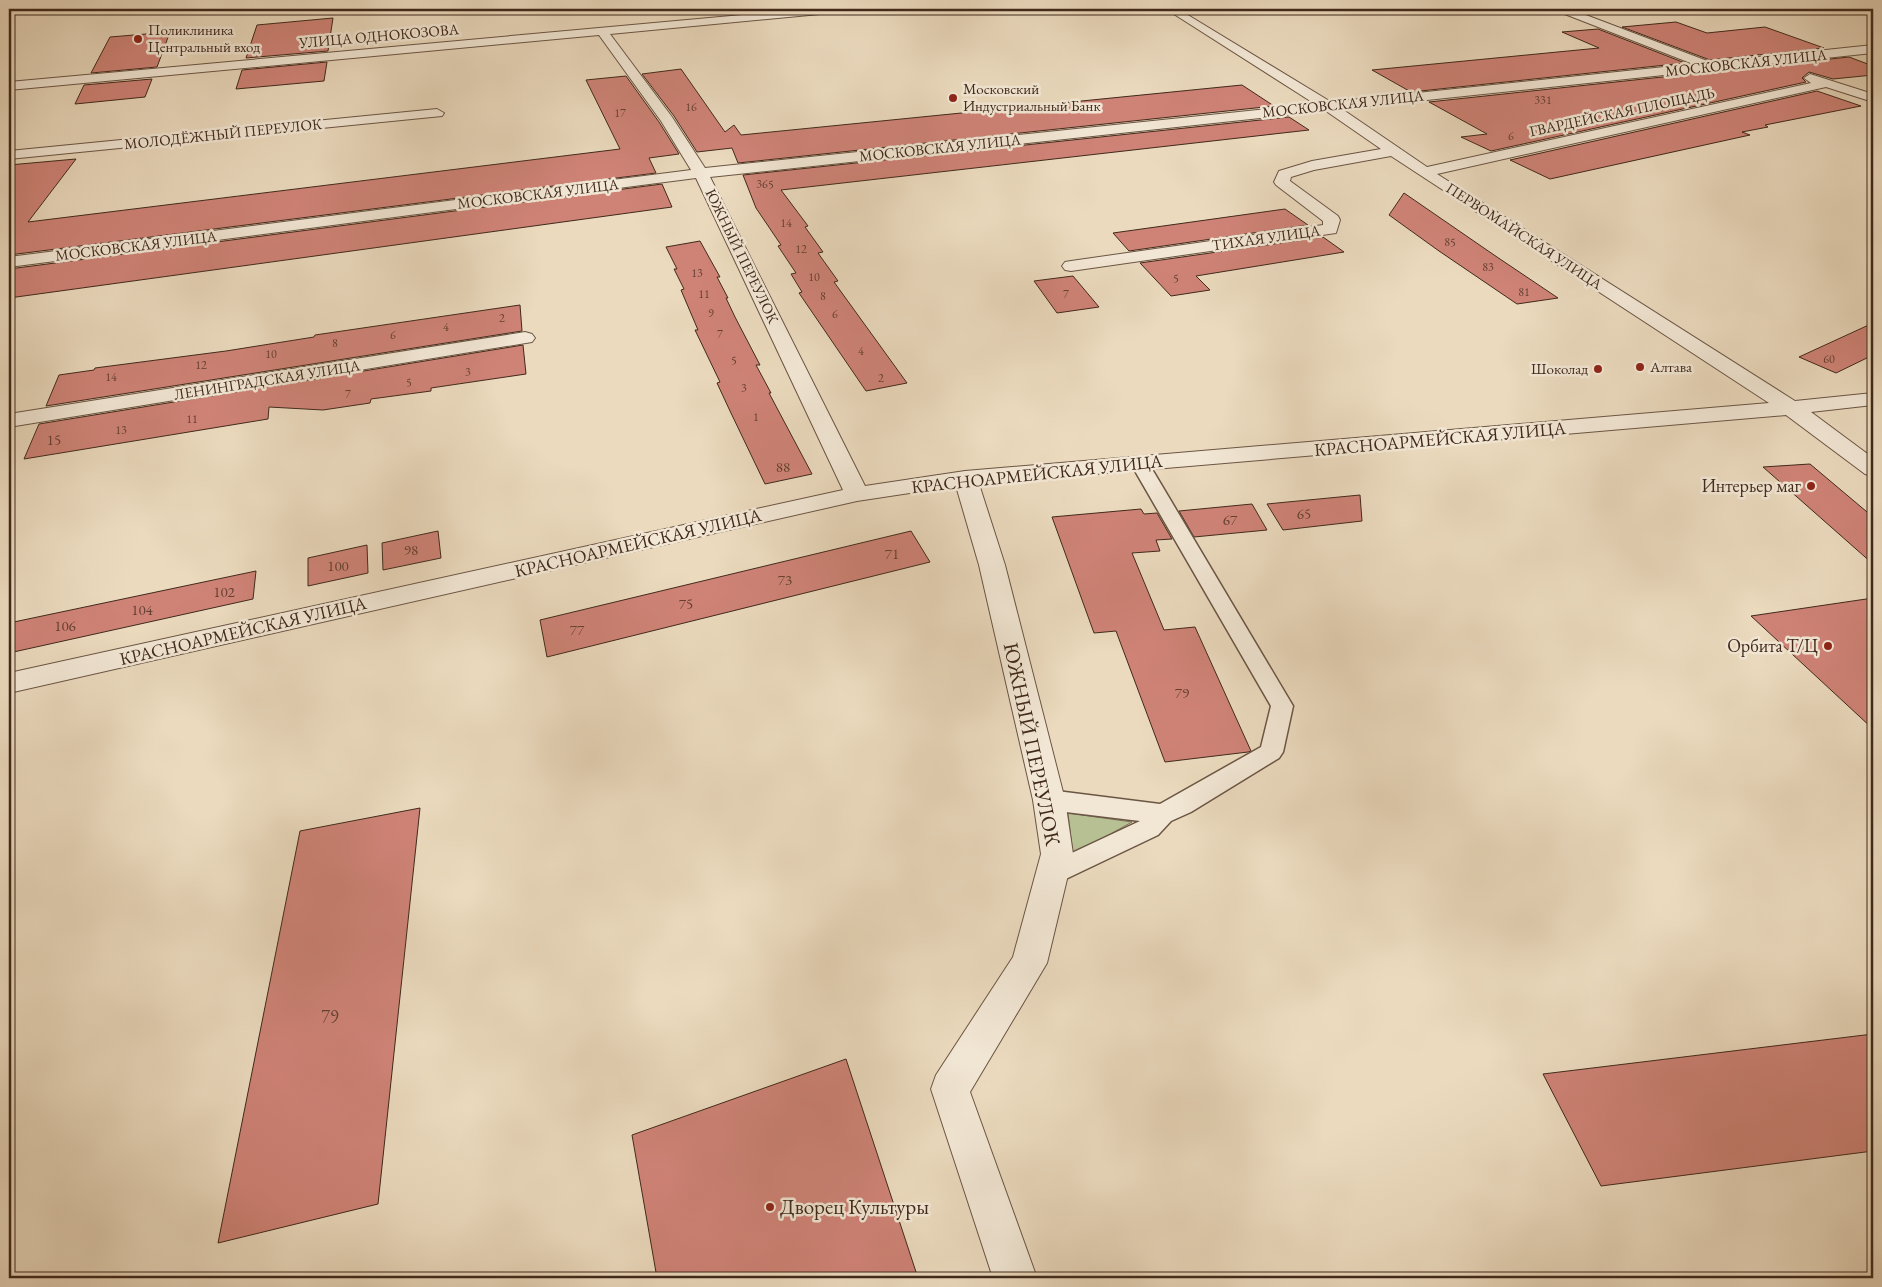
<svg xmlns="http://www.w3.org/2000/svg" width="1882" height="1287" font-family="'EB Garamond',serif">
  <rect width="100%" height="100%" fill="#ebdabe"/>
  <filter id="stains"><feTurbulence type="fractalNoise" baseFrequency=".004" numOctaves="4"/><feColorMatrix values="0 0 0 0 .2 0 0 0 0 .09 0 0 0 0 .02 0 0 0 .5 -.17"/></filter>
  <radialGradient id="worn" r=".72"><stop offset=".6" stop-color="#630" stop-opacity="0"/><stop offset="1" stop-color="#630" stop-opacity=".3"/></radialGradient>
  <path fill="#b6c092" stroke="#7b7456" d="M1068,813L1132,822L1073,855Z"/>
  <path fill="#cf8377" stroke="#40291b" d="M333,18L328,51L246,58L257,25Z
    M1676,22L1707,33L1765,27L1824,48L1710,60L1622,27Z
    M1598,29L1685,63L1411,92L1372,70L1599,48L1562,32Z
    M170,32L157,67L91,73L110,37Z
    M1849,57L1873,66V75L1833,79L1809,72L1802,78L1806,82L1491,151L1461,137L1487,134L1429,102Z
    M327,62L324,81L236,89L242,70Z
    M681,69L725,132L734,125L741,135L1242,85L1274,106L738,163L732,148L697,152L674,116L642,74Z
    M626,76L659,122L679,154L649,158L656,173L9,255V165L76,159L28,222L620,149L586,80Z
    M152,79L145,97L75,104L84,85Z
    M1817,91L1861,106L1765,125L1768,127L1742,132L1750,135L1550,179L1510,160Z
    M1289,117L1309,130L781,190L808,226L805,227L823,252L818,253L838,281L834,282L907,383L866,391L799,293L802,292L791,274L796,273L778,246L781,245L756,208L743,175Z
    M662,184L672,207L9,298V269Z
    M1404,193L1497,257L1558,298L1517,304L1439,251L1389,215Z
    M1285,209L1308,225L1129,251L1113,233Z
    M1323,237L1344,252L1196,276L1210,290L1171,296L1140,263Z
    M700,241L720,277H717L728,298H726L735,317L760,365H756L771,393H769L812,474L765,484L730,411L717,383L720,382L695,330H698L681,290L684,289L674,269H677L666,247Z
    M1073,276L1099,307L1057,313L1034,281Z
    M520,305L522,331L46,406L59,375L94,370L95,368L226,351L314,337L315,335Z
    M1873,323V355L1836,373L1799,357Z
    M523,345L526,374L431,388V391L371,399L370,403L323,410L269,407L268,419L24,459L39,424Z
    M1810,464L1873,517V564L1763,467Z
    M1360,495L1362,521L1283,530L1267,504Z
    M1252,504L1267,530L1194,537L1179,511Z
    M1141,509L1144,514L1157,513L1172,539L1156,540L1160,551L1132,553L1164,630L1195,627L1251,751L1248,752L1165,762L1116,631L1094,633L1052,517Z
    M438,531L441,558L383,570L382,543Z
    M911,531L930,562L547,657L540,620Z
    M367,545L368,573L308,586V558Z
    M256,571L253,599L9,653V623Z
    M1873,598V729L1751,616Z
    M420,808L378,1204L218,1243L300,831Z
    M1873,1034V1151L1601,1186L1543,1074Z
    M846,1059L918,1278H657L632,1135Z"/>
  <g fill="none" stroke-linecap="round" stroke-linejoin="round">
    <defs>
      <path id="lane" d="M1140,459L1146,460L1149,464L1293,706L1283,752L1279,758L1191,812L1171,821L1158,835L1051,886L1042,883L1038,875L1042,867L1140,821L1049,810L1040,807L1037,800L1040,793L1049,790L1160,804L1261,747L1271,706L1131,464L1134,460Z"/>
      <path id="street" d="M807,9H847L841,12L610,34L672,117L705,168L1315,104L1166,9H1178L1331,102L1693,64L1557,11L1556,9H1570L1710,62L1873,45V53L1342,109L1427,167L1811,83L1804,78L1810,74L1873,94V102L1826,87L1437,174L1795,401L1873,393V405L1811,412L1873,458V476L1865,474L1786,415L979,484L1005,565L1065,800L1073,854L1047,963L970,1092L1037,1278H993L931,1089L936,1075L1013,957L1041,854L1033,800L979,565L956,486L857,501L9,693V673L843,490L696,178L9,267V257L691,170L661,121L599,35L9,90V82ZM1326,111L1381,149L1312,161L1279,171L1274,182L1276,185L1323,221V225L1071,261L1065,262L1062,266L1065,270L1071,271L1336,233L1340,220L1338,216L1290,181L1291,177L1314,170L1391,156L1769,403L965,471L865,486L710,177Z
        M437,109L444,113L442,116L9,159V151Z
        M525,332L532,334L535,338L532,342L9,427V414Z"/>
    </defs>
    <use href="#lane" stroke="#6b5544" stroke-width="3"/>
    <use href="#street" stroke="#6b5544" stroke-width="2"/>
    <use href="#lane" fill="#f2e7d5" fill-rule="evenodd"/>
    <use href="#street" fill="#f2e7d5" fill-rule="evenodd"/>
  </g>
  <g fill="#8f2418" stroke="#f2e7d5" stroke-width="2">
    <circle cx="138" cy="39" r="5"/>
    <circle cx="953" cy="98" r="5"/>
    <circle cx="1640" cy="367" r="5"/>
    <circle cx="1598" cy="369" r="5"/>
    <circle cx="1811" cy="486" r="5"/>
    <circle cx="1828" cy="646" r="5"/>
    <circle cx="770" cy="1207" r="5"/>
  </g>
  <g text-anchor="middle" stroke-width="5" stroke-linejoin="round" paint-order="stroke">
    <g font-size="12" fill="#644032">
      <text x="1543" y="104">331</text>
      <text x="691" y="111">16</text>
      <text x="620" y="117">17</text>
      <text x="1511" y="140">6</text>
      <text x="765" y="188">365</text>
      <text x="786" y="227">14</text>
      <text x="1450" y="246">85</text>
      <text x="801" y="253">12</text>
      <text x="1488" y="271">83</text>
      <text x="697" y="277">13</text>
      <text x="814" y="281">10</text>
      <text x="1176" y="282">5</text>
      <text x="1524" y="296">81</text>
      <text x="704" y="298">11</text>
      <text x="1066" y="298">7</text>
      <text x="823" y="300">8</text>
      <text x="711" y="317">9</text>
      <text x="835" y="318">6</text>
      <text x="502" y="322">2</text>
      <text x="446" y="331">4</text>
      <text x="720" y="338">7</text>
      <text x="393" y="339">6</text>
      <text x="335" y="347">8</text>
      <text x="861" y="355">4</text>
      <text x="271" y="358">10</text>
      <text x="1829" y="363">60</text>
      <text x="734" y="364">5</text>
      <text x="201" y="369">12</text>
      <text x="468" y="376">3</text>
      <text x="111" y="381">14</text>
      <text x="881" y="382">2</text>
      <text x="409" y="386">5</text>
      <text x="744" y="392">3</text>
      <text x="348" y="398">7</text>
      <text x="756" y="421">1</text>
      <text x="192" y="423">11</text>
      <text x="121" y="434">13</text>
    </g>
    <g font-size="15" fill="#40291b" stroke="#f2e7d5" text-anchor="start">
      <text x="148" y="35">Поликлиника<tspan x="148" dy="17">Центральный вход</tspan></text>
      <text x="963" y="94">Московский<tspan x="963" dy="17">Индустриальный Банк</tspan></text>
      <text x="1650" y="372">Алтава</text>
      <text x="1588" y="374" text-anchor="end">Шоколад</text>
    </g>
    <g font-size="15" fill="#40291b" stroke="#f2e7d5">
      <text transform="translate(379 36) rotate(-5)" y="5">УЛИЦА ОДНОКОЗОВА</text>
      <text transform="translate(1746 63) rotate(-6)" y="5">МОСКОВСКАЯ УЛИЦА</text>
      <text transform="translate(1343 104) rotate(-6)" y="5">МОСКОВСКАЯ УЛИЦА</text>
      <text transform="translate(1622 112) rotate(-12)" y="5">ГВАРДЕЙСКАЯ ПЛОЩАДЬ</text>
      <text transform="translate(223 134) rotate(-6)" y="5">МОЛОДЁЖНЫЙ ПЕРЕУЛОК</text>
      <text transform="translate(940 148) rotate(-6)" y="5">МОСКОВСКАЯ УЛИЦА</text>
      <text transform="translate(538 194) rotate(-7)" y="5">МОСКОВСКАЯ УЛИЦА</text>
      <text transform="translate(1524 236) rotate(33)" y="5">ПЕРВОМАЙСКАЯ УЛИЦА</text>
      <text transform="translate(1266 238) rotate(-8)" y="5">ТИХАЯ УЛИЦА</text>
      <text transform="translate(136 246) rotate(-7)" y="5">МОСКОВСКАЯ УЛИЦА</text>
      <text transform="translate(742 256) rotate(64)" y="5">ЮЖНЫЙ ПЕРЕУЛОК</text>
      <text transform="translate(267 380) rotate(-9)" y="5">ЛЕНИНГРАДСКАЯ УЛИЦА</text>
    </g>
    <g font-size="15" fill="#644032">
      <text x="54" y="445">15</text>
      <text x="783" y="472">88</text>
      <text x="1304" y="519">65</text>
      <text x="1230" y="525">67</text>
      <text x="411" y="555">98</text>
      <text x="892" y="559">71</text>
      <text x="338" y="571">100</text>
      <text x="785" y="585">73</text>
      <text x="224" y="597">102</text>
      <text x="686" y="609">75</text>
      <text x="142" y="615">104</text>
      <text x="65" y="631">106</text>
      <text x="577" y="635">77</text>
      <text x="1182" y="698">79</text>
    </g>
    <g font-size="18" fill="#40291b" stroke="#f2e7d5">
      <text transform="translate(1440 439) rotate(-5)" y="6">КРАСНОАРМЕЙСКАЯ УЛИЦА</text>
      <text transform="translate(1037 474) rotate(-6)" y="6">КРАСНОАРМЕЙСКАЯ УЛИЦА</text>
      <text transform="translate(638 543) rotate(-13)" y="6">КРАСНОАРМЕЙСКАЯ УЛИЦА</text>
      <text transform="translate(243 631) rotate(-13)" y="6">КРАСНОАРМЕЙСКАЯ УЛИЦА</text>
    </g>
    <g font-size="18" fill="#40291b" stroke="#f2e7d5" text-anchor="end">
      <text x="1801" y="492">Интерьер маг</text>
      <text x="1818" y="652">Орбита Т/Ц</text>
    </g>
    <g font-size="18" fill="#644032">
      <text x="330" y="1023">79</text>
    </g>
    <g font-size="21" fill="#40291b" stroke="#f2e7d5">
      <text transform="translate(1032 744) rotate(78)" y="7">ЮЖНЫЙ ПЕРЕУЛОК</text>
    </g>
    <g font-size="21" fill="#40291b" stroke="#f2e7d5" text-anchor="start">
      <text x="780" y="1214">Дворец Культуры</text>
    </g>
  </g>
  <rect width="1882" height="1287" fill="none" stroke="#ebdabe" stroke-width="30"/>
  <rect x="10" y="10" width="1862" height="1267" fill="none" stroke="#40291b" stroke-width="2.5"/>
  <rect x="15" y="15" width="1852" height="1257" fill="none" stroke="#40291b"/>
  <rect width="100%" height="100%" filter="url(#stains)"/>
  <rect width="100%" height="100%" fill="url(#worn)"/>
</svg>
